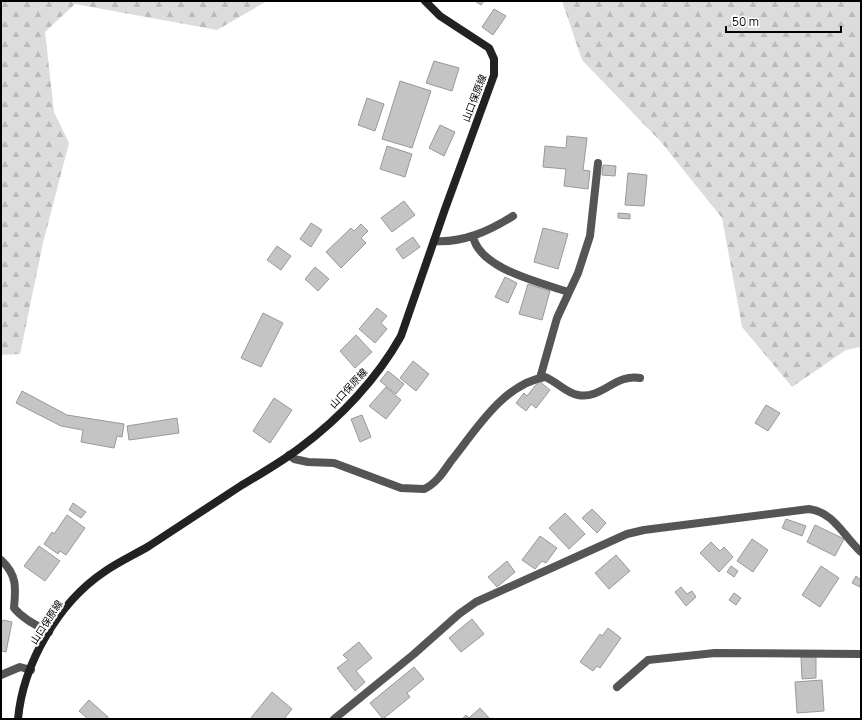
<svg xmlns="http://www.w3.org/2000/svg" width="862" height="720" font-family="Manrope,'Noto Sans JP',sans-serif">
  <defs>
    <pattern id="forest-firs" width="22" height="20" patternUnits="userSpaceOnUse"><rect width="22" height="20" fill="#dcdcdc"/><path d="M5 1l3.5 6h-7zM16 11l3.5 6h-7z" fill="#bbb"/></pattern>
  </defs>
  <rect width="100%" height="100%" fill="#fff"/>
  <path fill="url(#forest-firs)" d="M1,1H267L217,30L75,4L45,32L54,112L69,143L43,243L20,354L1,355Z
    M562,1H861V347L846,350L792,387L742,327L722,218L661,142L582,60Z"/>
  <path fill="#c4c4c4" stroke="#999" d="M475,1H484L481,5Z
    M494,9L506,16L493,35L482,27Z
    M434,61L459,68L452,91L426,83Z
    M400,81L431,91L412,148L382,139Z
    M367,98L384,104L375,131L358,125Z
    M440,125L455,132L444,156L429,148Z
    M567,136L587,138L583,170L590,171L588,189L564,186L566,169L543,167L545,146L566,148Z
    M387,146L412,154L405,177L380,169Z
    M603,165L616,166L615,176L602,175Z
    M628,173L647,175L644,206L625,205Z
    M404,201L415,215L392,232L381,218Z
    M618,213L630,214V219L618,218Z
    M311,223L322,230L311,247L300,239Z
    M361,224L368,231L361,238L366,243L341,268L326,252L351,228L354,231Z
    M543,228L568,234L558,269L534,262Z
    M413,237L420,247L403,259L396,249Z
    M277,246L291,256L281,270L267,260Z
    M315,267L329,279L318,291L305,279Z
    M505,277L517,283L508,303L495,297Z
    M528,284L550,291L542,320L519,314Z
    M377,308L387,316L381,323L387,329L375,343L359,329Z
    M263,313L283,323L261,367L241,358Z
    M356,335L372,352L355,368L340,351Z
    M413,361L429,374L416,391L400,378Z
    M388,371L404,384L396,394L380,381Z
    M539,381L550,390L536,408L531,404L526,411L516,403L524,393L527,396Z
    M386,387L401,400L386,419L369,406Z
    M22,391L67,415L124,424L122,437L117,436L114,448L81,442L83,430L61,426L16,403Z
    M274,398L292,410L270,443L253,431Z
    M766,405L780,413L768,431L755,423Z
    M362,415L371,437L360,442L351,419Z
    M177,418L179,433L129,440L127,426Z
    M73,503L86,512L81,518L69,510Z
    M592,509L606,523L597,533L582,518Z
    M565,513L585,534L569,549L549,528Z
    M67,515L85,528L66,555L60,551L58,554L44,544L52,532L54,534Z
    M786,519L806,526L802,536L782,528Z
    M815,525L844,539L835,556L807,542Z
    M540,536L557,548L546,563L542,561L535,569L522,560Z
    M752,539L768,550L753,572L737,561Z
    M711,542L720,551L724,547L733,557L719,572L700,553Z
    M39,546L60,561L45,581L24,566Z
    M616,555L630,571L609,589L595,573Z
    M507,561L515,572L497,587L488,577Z
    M731,566L738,571L734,577L727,572Z
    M821,566L839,578L820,607L802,595Z
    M856,576L861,580L860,587L852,583Z
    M681,587L687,594L692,591L696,597L686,606L675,592Z
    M734,593L741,598L736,605L729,600Z
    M472,619L484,634L461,652L449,638Z
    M3,620L12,622L6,652L1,651V625Z
    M608,628L621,638L600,668L597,666L593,671L580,662L600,634L602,636Z
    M359,642L372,658L356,671L365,682L355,691L337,668L348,660L343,655Z
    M801,657H816V678L802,679Z
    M414,667L424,679L407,693L410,697L383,719L370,703Z
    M822,680L824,711L797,713L795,682Z
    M272,692L292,709L284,719H250Z
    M89,700L108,717L107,719H88L79,711Z
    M480,708L490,719H462L466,715L469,718Z"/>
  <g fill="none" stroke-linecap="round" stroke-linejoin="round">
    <path stroke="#555" stroke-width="8" d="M473,236C479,269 540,282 568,292
      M434,241C463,243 489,231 513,216
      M540,378L557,318L578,273L590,236L598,163
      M289,455L294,459L308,462L334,463L401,488L424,489C436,484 444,471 451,461C476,430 503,384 545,377C556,381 566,393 578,395C601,400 616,373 640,378
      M1,560C17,575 16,587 14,608C23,619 36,625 49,632
      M1,675L20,667L31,670
      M617,687L648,660L715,653L861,654
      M334,719L414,654L459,614L476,602L627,534L644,530L809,509C834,512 844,537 861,552"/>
    <path stroke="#222" stroke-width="8" d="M18,719C23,664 58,603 104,572C118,562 134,555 149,546C180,526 211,505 242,485C262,473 283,461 301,447C340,418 377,379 401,336L445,209L494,75V59L489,48L440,16L425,1"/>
  </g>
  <g text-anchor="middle" stroke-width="4" stroke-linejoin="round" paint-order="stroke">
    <g font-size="10" fill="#000" stroke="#fff">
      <text transform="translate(474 98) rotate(-69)" y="4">山口保原線</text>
      <text transform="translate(348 388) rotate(-47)" y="4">山口保原線</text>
      <text transform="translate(46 622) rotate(-57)" y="4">山口保原線</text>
    </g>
  </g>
  <rect width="862" height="720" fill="none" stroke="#000000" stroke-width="4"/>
  <path d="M726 26v6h115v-6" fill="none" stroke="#000000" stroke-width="2"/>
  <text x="732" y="26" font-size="12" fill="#000000" stroke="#ffffff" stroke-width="3" paint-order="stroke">50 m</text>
</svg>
